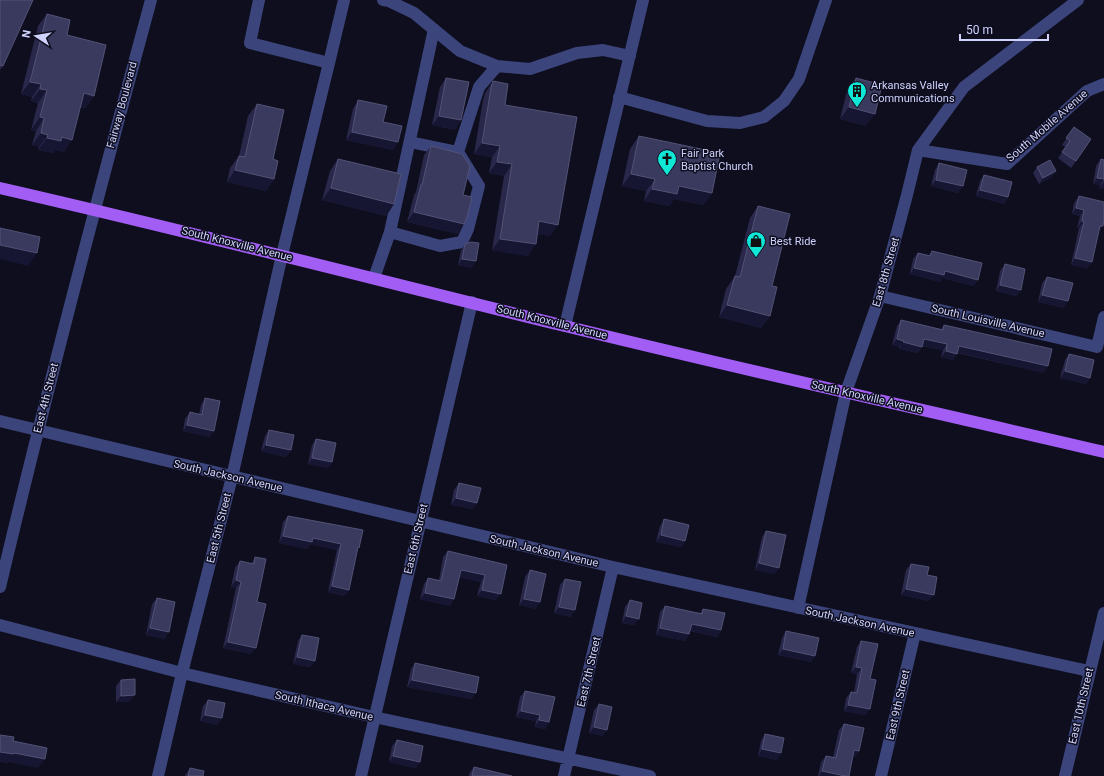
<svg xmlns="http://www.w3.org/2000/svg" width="1104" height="776" viewBox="0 0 1104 776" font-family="Roboto,sans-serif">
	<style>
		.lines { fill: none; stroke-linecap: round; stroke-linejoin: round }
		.minor { stroke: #3c457b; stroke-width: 12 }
		.major { stroke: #a25ef4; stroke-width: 12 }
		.wall { fill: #29284b }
		.shaded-wall { fill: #161632 }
		.building { fill: #3a3a5e; stroke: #525277 }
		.labels { text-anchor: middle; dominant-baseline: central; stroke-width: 3; stroke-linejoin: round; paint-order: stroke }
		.poi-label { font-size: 11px; fill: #cfd2fc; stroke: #0e0e1f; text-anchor: start }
		.street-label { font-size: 11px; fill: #cfd2fc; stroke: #0e0e1f }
	</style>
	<rect width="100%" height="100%" fill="#0e0e1f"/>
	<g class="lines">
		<path class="minor" d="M383,0L389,1L414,13L460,51L497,66L530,69L577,53L603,50L630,56
			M329,63L344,0
			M619,97L707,121L740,123L764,117L784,101L799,79L826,0
			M410,142L458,152L479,87L497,66
			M918,150L1007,164L1087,91L1104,84
			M390,232L440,246L462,242L468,229L479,186L458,152
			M374,278L390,232L434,29
			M880,296L1097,347L1104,317
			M565,326L643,0
			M0,421L613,567L1089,671
			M0,587C47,390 98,195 151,0
			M798,608L846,392L880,296L907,195L918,150L964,87L1078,0
			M0,625L182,673L374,717L650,776
			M158,776L182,673L232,477L282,255L329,63L250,43L259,0
			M361,776L472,302
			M564,776L613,567
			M881,776L915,633
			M1065,776L1104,613"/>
		<path class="major" d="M0,188C189,231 377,280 565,326C744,370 924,410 1104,452"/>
	</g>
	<path class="wall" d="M0,0L3,66L0,70Z
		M47,14L67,35L94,96L85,108L80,107L64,152L55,150L53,153L38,150L39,147L32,145L36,131L31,130L38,103L31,101L32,97L21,94L38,26Z
		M446,78L455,130L432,125L440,87Z
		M856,78L866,126L840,119L847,91Z
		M493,81L505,105L550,236L537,234L528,256L492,250L504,176L489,173L492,157L474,154L483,100L485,93Z
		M358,100L383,122L398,142L393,150L346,140L353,109Z
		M257,104L273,159L274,179L266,191L227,182L230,168L239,156L248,116Z
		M1074,127L1076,161L1071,168L1058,158L1066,147L1062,145Z
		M639,136L712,193L703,205L674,199L669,206L644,201L646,191L622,186L630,149Z
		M431,146L463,195L458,234L407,222L414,195L416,192L424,155Z
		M338,159L394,204L386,216L322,200L330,171Z
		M1101,159L1104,160V189L1099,188L1100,185L1093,184L1096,166Z
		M939,163L963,186L958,193L931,186L935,170Z
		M1037,167L1052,177L1039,184L1033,173Z
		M984,175L1008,197L1004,204L976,196L980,181Z
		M1079,196L1103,226L1098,232L1092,262L1087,268L1071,265L1079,228H1077L1080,216L1072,214L1074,203Z
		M758,206L772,286L770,316L761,328L719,317L726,289L735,276L750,218Z
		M465,244L472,268L458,265L461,250Z
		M932,251L974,286L942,278L940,282L910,274L913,259L918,253L929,255Z
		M1005,264L1021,290L1016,296L996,291L1000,271Z
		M1047,277L1064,308L1038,302L1042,283Z
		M901,320L941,329L944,325L1044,373L957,353L953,360L941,357L943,350L922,346L918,353L899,349V347L892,345L897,326Z
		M1069,354L1090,378L1086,384L1060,378L1065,360Z
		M205,398L210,437L183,431L185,419L190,412L199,414L201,405Z
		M269,430L291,450L286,457L261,451L265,436Z
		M316,439L332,462L328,468L308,464L312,445Z
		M459,483L473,509L451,505L454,490Z
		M288,516L357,550L349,590L344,596L328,592L337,550L310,544L307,549L279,543L283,522Z
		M664,519L685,541L681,547L656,542L660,526Z
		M766,531L775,574L755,570L762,537Z
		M448,551L507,565L496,600L477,596L481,582L459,577L454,599L450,606L420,599L424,584L428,578L439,580L443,557Z
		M255,557L257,602L251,654L223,648L236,588L231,587L235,568L240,561L251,564Z
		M911,564L927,575L929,601L901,595L906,570Z
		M530,570L536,609L519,605L525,577Z
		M565,579L571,617L554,613L560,585Z
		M157,598L165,639L146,635L152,604Z
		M630,600L634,625L622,623L625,607Z
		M665,606L700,613L703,609L721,630L717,637L690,631L689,634L685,641L656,635L660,612Z
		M786,631L815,656L811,662L778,655L782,638Z
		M302,635L315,661L310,667L293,664L298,641Z
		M861,641L870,679V709L865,715L844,711L846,698L851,692H854L857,674L851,673L857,647Z
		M415,663L472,699L407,687L411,669Z
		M121,680L130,702H116V686Z
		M525,691L549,722L545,729L535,727L536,721L516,717L520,697Z
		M208,700L222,718L217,725L200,721L203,706Z
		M599,704L603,736L589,733L594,710Z
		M844,724L859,751L855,757H853L849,776H818L821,762L826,756L833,757L839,730Z
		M765,734L777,760L758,756L761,741Z
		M397,740L420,762L415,768L389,762L392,746Z
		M474,767L512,776H469V774Z
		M190,768L203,776H185L186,774Z"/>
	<path class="shaded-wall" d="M30,82L41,84L32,97L21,94Z
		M40,89L47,90L38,103L31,101Z
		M84,93L94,96L85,108L75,105Z
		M849,107L875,114L866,126L840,119Z
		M439,116L461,120L455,130L432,125Z
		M40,117L44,118L36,131L31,130Z
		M352,132L398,142L393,150L346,140Z
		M41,133L48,135L39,147L32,145Z
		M62,137L72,140L64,152L55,150L53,153L38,150L47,138Z
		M482,143L500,146L492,157L474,154Z
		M497,162L512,164L504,176L489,173Z
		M235,170L274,179L266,191L227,182Z
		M1056,171L1052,177L1039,184L1043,178Z
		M631,174L655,179L646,191L622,186Z
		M1097,178L1104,179L1100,185L1093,184Z
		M936,180L963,186L958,193L931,186Z
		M1104,182V189L1099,188Z
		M679,186L712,193L703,205L674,199L669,206L644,201L652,189Z
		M331,188L394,204L386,216L322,200Z
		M980,190L1008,197L1004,204L976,196Z
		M1076,208L1084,210L1080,216L1072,214Z
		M414,212L464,224L458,234L407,222Z
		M539,221L558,225L550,236L531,233Z
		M1082,221L1084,222L1079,228H1077Z
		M1100,226H1103L1098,233Z
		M500,239L536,244L528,256L492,250Z
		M0,245L37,253L28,266L0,259Z
		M1075,258L1092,262L1087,268L1071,265Z
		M462,259L476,261L472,268L458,265Z
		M914,268L945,271L978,280L974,286L942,278L940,282L910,274Z
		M1000,285L1021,290L1016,296L996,291Z
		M1042,295L1068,301L1064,308L1038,302Z
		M727,305L770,316L761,328L719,317Z
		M897,339L904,341L899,347L892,345Z
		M924,339L947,344L943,350L920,345Z
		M903,342L922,347L918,353L899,349Z
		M959,346L1048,366L1044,373L955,352Z
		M946,351L957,354L953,360L941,357Z
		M1065,371L1090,378L1086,384L1060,378Z
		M187,425L214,431L210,437L183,431Z
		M266,445L291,450L286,457L261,451Z
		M312,458L332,462L328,468L308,464Z
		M456,498L477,503L473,509L451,505Z
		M661,535L685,541L681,547L656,542Z
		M283,536L313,538L341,544L337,550L310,544L307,549L279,543Z
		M759,563L779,568L775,574L755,570Z
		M461,570L485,575L481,582L457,577Z
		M236,580L241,582L236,588L231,587Z
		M332,586L349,590L344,596L328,592Z
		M906,589L934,595L929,601L901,595Z
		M482,590L501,594L496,600L477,596Z
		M425,593L454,599L450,606L420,599Z
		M524,599L540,602L536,609L519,605Z
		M559,607L575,610L571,617L554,613Z
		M626,616L639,619L634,625L622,623Z
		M692,624L721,630L717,637L687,630Z
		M150,628L169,632L165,639L146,635Z
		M660,628L689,634L685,641L656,635Z
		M228,642L256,648L251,654L223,648Z
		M783,649L815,656L811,662L778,655Z
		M297,657L315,661L310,667L293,664Z
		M856,667L862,668L857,674L851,673Z
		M412,680L476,693L472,699L407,687Z
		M135,695L130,702H116L121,696Z
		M848,705L870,709L865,715L844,711Z
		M521,711L540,715L536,721L516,717Z
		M205,715L222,718L217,725L200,721Z
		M539,720L549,722L545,729L535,727Z
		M594,727L607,730L603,736L589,733Z
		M762,749L781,753L777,760L758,756Z
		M854,750L859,751L855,757L850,756Z
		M0,752L14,753L45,759L38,768L8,762L7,764L0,762Z
		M393,756L420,762L415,768L389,762Z
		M822,771L845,776H819Z"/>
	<path class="building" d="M0,0H33L3,66L0,65Z
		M47,14L70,20L67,35L106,45L94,96L84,93L72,140L62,137L61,141L47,138L48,135L41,133L44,118L40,117L47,90L40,89L41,84L30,82Z
		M446,78L469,82L461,120L439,116Z
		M856,78L882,85L875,114L849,107Z
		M493,81L508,84L505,105L577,117L558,225L539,221L536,244L500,239L512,164L497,162L500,146L482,143L491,88Z
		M358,100L387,106L383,122L402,126L398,142L352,132Z
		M257,104L284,110L273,159L278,161L274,179L235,170L239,156L245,157Z
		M1074,127L1091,139L1076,161L1062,152L1070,141L1066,138Z
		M639,136L720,153L712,193L679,186L677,194L652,189L655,179L631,174Z
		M431,146L462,154L470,166L463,195L472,197L467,217L464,224L414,212L421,185H422Z
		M338,159L401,174L394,204L331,188Z
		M1101,159L1104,160V179L1097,178Z
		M1050,160L1056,171L1043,178L1037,167Z
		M939,163L967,170L963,186L936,180Z
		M984,175L1012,182L1008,197L980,190Z
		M1079,196L1104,202V221L1103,226H1100L1092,262L1075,258L1084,222L1082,221L1084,210L1076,208Z
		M758,206L790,214L772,286L777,287L770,316L727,305L735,276L740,277Z
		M0,228L40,237L37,253L0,245Z
		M471,242L479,243L476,261L462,259L465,244Z
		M932,251L982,263L978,280L945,271L944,275L914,268L918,253L930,256Z
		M1005,264L1025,269L1021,290L1000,285Z
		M1047,277L1073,283L1068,301L1042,295Z
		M901,320L943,330L944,325L1052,349L1048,366L959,346L957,354L946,351L947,344L924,339L922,347L903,342L904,341L897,339Z
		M1069,354L1094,360L1090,378L1065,371Z
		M205,398L220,401L214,431L187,425L190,412L202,415Z
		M269,430L294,435L291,450L266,445Z
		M316,439L336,443L332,462L312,458Z
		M459,483L481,488L477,503L456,498Z
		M288,516L363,530L359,548L358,547L349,590L332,586L341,544L313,538L312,542L283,536Z
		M664,519L689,525L685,541L661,535Z
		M766,531L786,535L779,568L759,563Z
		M448,551L507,565L501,594L482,590L485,575L461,570L454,599L425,593L428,578L441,581Z
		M255,557L266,559L257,602L266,604L256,648L228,642L241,582L236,580L240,561L254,564Z
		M911,564L929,567L927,575L937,577L934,595L906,589Z
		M530,570L546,574L540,602L524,599Z
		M565,579L581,582L575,610L559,607Z
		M157,598L175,602L169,632L150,628Z
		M630,600L642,603L639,619L626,616Z
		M665,606L702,614L703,609L725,613L721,630L692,624L689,634L660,628Z
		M786,631L819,638L815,656L783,649Z
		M302,635L319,638L315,661L297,657Z
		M861,641L878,644L870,679L876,680L870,709L848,705L851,692L857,693L862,668L856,667Z
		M415,663L479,677L476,693L412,680Z
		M135,679V695L121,696V680Z
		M525,691L555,697L549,722L539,720L540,715L521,711Z
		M208,700L225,703L222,718L205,715Z
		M599,704L612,707L607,730L594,727Z
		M844,724L864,728L859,751L854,750L849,776H845L822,771L826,756L836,758Z
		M765,734L784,738L781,753L762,749Z
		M0,735L14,737L13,741L47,748L45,759L14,753L13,754L0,752Z
		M397,740L423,746L420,762L393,756Z
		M474,767L512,776H472Z
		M190,768L204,771L203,776H188Z"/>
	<defs>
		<g id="building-pin" transform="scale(1)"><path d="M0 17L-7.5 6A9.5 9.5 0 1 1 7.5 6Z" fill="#0fe7d7" stroke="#0e0e1f"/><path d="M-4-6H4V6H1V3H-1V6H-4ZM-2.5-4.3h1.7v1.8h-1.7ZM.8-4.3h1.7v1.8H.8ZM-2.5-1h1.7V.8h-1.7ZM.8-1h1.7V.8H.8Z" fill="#111"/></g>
		<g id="church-pin" transform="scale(1)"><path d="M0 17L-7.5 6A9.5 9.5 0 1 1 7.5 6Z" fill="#0fe7d7" stroke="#0e0e1f"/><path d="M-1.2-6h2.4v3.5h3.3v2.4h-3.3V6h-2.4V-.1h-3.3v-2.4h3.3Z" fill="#111"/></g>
		<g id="shop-pin" transform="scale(1)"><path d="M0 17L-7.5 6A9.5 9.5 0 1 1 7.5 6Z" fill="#0fe7d7" stroke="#0e0e1f"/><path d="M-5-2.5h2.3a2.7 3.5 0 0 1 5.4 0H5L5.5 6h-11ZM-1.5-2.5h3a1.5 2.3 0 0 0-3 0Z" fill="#111"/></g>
	</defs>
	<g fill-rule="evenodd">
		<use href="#building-pin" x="857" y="91"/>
		<use href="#church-pin" x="667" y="159"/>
		<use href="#shop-pin" x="756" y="241"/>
	</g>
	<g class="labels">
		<g class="poi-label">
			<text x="871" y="85">Arkansas Valley<tspan x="871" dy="13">Communications</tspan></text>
			<text x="681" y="153">Fair Park<tspan x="681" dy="13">Baptist Church</tspan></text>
			<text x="770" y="241">Best Ride</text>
		</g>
		<g class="street-label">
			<text transform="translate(122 105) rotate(-75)">Fairway Boulevard</text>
			<text transform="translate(1047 126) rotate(-41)">South Mobile Avenue</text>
			<text transform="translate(237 244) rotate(14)">South Knoxville Avenue</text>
			<text transform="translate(886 272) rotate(-74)">East 8th Street</text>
			<text transform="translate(988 321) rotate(13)">South Louisville Avenue</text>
			<text transform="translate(552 322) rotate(14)">South Knoxville Avenue</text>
			<text transform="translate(867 397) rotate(13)">South Knoxville Avenue</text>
			<text transform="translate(46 398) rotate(-76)">East 4th Street</text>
			<text transform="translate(228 476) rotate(13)">South Jackson Avenue</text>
			<text transform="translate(219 528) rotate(-76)">East 5th Street</text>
			<text transform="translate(416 539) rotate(-77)">East 6th Street</text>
			<text transform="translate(544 551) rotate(13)">South Jackson Avenue</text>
			<text transform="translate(860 622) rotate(12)">South Jackson Avenue</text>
			<text transform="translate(589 672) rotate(-77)">East 7th Street</text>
			<text transform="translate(898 705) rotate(-77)">East 9th Street</text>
			<text transform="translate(324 706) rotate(13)">South Ithaca Avenue</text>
			<text transform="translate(1081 706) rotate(-77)">East 10th Street</text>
		</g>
	</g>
	<g transform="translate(36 36) rotate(282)" stroke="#0e0e1f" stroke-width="3" paint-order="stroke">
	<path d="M0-3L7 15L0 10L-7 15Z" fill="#cfd2fc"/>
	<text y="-6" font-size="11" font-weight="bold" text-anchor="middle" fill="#cfd2fc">N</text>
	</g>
	<path d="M960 34v6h88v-6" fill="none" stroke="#cfd2fc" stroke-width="2"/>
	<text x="966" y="34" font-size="12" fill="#cfd2fc" stroke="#0e0e1f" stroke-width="3" paint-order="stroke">50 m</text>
</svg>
